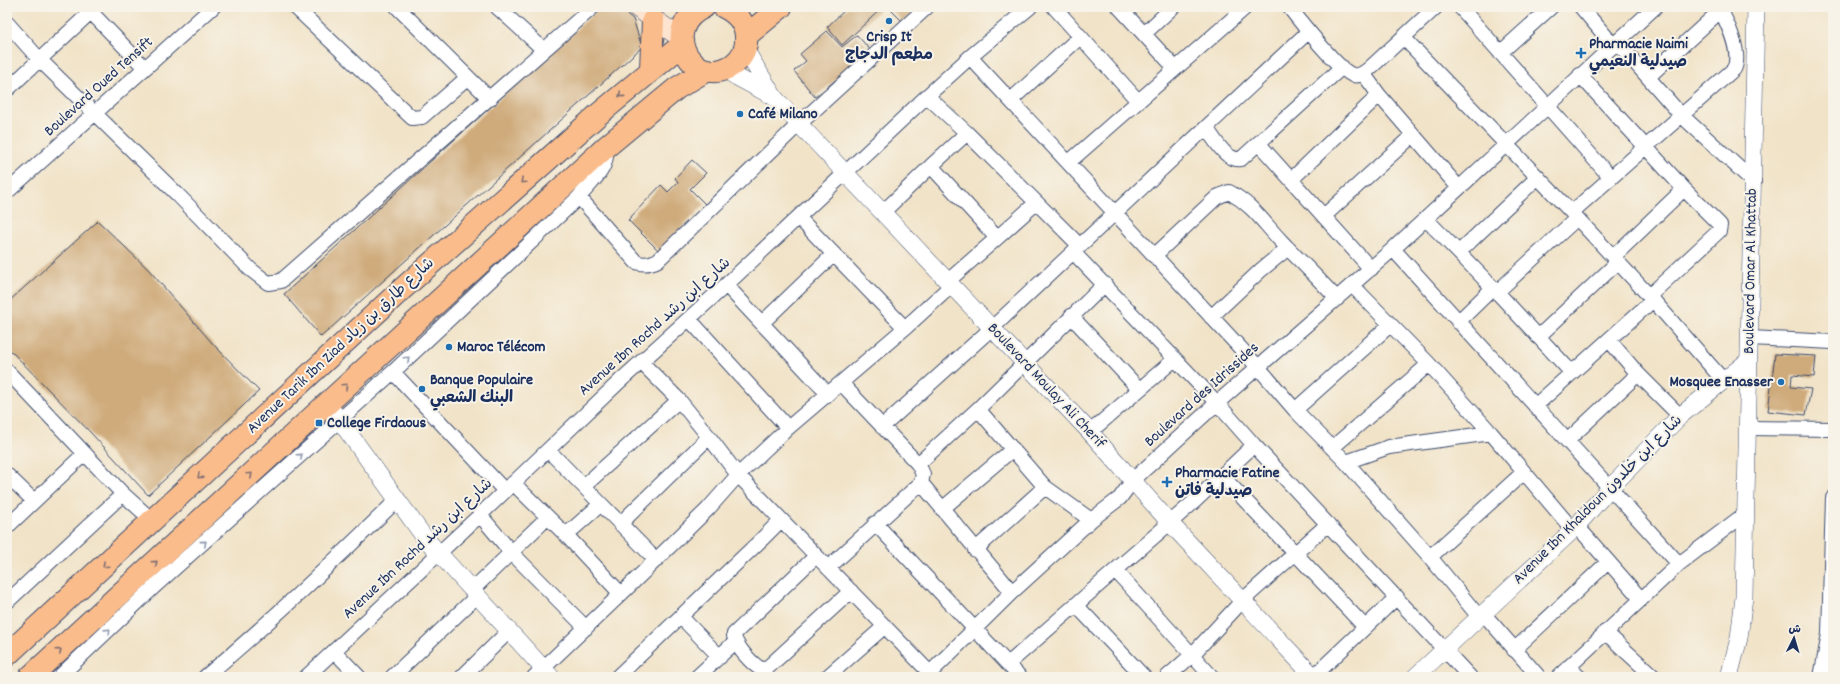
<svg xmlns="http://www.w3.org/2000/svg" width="1840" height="684" viewBox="0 0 1840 684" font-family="Dekko,'Playpen Sans Arabic',sans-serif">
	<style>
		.building { fill: #cfab7b }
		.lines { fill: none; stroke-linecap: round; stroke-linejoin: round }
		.minor-casing { stroke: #3b4a6e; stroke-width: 16 }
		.tertiary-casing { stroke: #3b4a6e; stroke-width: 18 }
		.secondary-casing { stroke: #3b4a6e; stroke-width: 20 }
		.primary-casing { stroke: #3b4a6e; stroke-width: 24 }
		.minor { stroke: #fff; stroke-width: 14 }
		.tertiary { stroke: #fff; stroke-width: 17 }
		.secondary { stroke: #fde4d1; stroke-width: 19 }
		.primary { stroke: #fabc8b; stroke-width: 22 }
		.oneway { stroke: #7f6e72 }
		.oneway2 { stroke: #8d97ae }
		.poi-dot { fill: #1f6fb2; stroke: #f7f3e8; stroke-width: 1.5 }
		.labels { text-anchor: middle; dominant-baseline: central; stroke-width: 4; stroke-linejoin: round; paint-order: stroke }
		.poi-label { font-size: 16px; font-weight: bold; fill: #1b2f5e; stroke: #f7f3e8; text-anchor: start }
		.street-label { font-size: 16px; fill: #1b2f5e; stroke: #f7f3e8 }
	</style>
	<rect width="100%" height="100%" fill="#f7f3e8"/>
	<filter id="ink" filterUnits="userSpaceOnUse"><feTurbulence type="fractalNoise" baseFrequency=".025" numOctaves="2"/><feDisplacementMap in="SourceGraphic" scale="8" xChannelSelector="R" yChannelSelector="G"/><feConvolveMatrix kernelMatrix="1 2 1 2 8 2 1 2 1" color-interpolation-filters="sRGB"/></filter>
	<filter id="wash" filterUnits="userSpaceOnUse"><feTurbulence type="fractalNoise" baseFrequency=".012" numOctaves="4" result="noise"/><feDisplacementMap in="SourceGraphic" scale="16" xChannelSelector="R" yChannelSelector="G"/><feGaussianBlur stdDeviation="0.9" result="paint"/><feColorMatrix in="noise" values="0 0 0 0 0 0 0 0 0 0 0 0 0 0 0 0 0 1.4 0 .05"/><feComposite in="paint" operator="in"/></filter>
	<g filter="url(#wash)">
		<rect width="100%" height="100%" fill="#f1e3c8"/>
		<g id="blocks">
			<path class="building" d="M601,7H618L633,19L642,47L321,337L284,294Z
				M848,7H883L842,45L827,27Z
				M888,7H919L903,22Z
				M827,31L842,47L857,35L871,51L815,97L794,71L806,61L800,54Z
				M692,160L706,173L690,189L705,204L659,251L628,220L661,185L668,192L678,182L675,178Z
				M98,221L149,270L213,344L259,391L148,495L91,433L7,347V303Z
				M1775,354L1816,356L1814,377L1792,375L1791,387L1811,389L1806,415L1768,411Z"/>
		</g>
	</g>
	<g filter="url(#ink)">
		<use href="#blocks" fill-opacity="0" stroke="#3b4a6e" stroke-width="1"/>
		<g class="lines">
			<g class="minor-casing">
				<path id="minor" d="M86,7L145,68
					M295,7L412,118L422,117L468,77
					M397,7L490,99
					M497,7L544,50
					M1054,7L1138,101
					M1119,7L1175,68
					M1289,7C1299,20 1340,72 1353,75C1360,77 1365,72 1370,68L1436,7
					M1460,7L1611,178
					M1581,7L1613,45
					M7,23L39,59L179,196L250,269L268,283L281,281L593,7
					M1144,34L1173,7
					M1403,37L1577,218L1653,300L1723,380
					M1617,42L1681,115L1754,182
					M1500,53L1551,7
					M970,57L1258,367L1295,410L1346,462L1430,557L1479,617
					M1580,75L1684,189L1720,225L1719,231L1649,296
					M1648,77L1721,10
					M7,90L96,7
					M1379,95L1459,188
					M927,96L967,133L931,166L997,238L948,281
					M1011,100L1080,37
					M1206,128C1215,139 1225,161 1241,159L1342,67
					M967,133L1080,246
					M1259,144L1371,269
					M1069,162L1246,7
					M1292,179L1379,95L1363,73
					M7,192L213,7
					M579,197L636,262C644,265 650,264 658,260L799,124L927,7
					M883,212L931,166
					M1572,212L1734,69C1742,53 1727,22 1719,7
					M1324,216L1413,135
					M799,218L905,328
					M1426,219L1497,292L1572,373
					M997,238L1036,203
					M1393,249L1679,564
					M1073,252L1217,403L1254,445L1470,677
					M1459,252L1538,177
					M1154,256L1217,197L1229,192C1253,205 1263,222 1281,241C1299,260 1319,279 1337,299
					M1613,257L1684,189
					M726,285L828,394
					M1352,285L1429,364
					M1497,292L1577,218
					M1071,316L1139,389
					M1211,317L1261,270L1288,248
					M689,319L788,428
					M1458,322L1493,288
					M762,323L834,254
					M1538,337L1618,262
					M1750,338L1833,342
					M1609,340L1638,374L1680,416
					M7,371L123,494L153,521
					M393,372L505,491
					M1535,406L1653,300
					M978,409L1045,487L1091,520
					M1295,410L1390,325
					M882,427L992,328L1308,32
					M1748,428L1833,429
					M1090,432L1175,359
					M709,437L738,475L930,673
					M1567,441L1638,374
					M1332,448L1429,364L1491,433L1573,530
					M548,450L601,504L566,535
					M1346,462L1389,447L1491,433
					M918,464L978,409L1105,284
					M7,475L34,501
					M1222,476L1365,627
					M513,483L566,535L621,594L534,677
					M921,483L1012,592
					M584,486L679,400L641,362
					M601,504L656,560
					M942,509L1013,449
					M480,515L511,552L586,628
					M875,523L1020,677
					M620,524L709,437L679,400
					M1577,526L1641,599
					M7,527L84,454
					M975,550L1045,487
					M816,556L734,634C733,644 756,670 765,670L851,591
					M1430,557L1524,472
					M828,568L921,483L923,474L918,464L841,383
					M1116,571L1212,677
					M472,590L547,518
					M621,594L708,509L738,475L788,428L905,328L952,285
					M7,602L123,494
					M1076,605L1144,677
					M1483,613L1539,677
					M681,617L720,657
					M1605,632L1654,677
					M1514,650L1608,562
					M334,651L359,677
					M1008,664L1196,500L1254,445
					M1568,667L1579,677
					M59,677L157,584L393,372L579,197C592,181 609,169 606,147
					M205,677C272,621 335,560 398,499
					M306,677L480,515L620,381L726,285L927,96L970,57L1030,7
					M392,677L477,596
					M462,677L509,631
					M617,677L760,541L781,520
					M697,677L735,642
					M827,677L885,626
					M926,677L1012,592L1091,520L1120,498L1133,480L1217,403L1393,249L1655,7
					M1167,677L1192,655L1243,600L1328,524
					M1313,677L1397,597
					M1558,677L1679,564L1746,513
					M1821,677L1829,634L1833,498"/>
			</g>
			<g class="tertiary-casing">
				<path id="tertiary" d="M745,49L774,97L799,124L1090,432L1170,523L1314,677
					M726,69L735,76L774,97
					M327,403L425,538L551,677
					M1415,677L1573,530L1609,489L1680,416L1749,360
					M1729,677L1739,638L1744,597L1756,7"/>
			</g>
			<g class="secondary-casing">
				<path id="secondary" d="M636,7L681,38"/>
			</g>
			<g class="primary-casing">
				<path id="primary" d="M704,7C656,29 695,92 734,64C743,57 747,48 746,37C746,22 736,13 724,7
					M746,36L781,7
					M651,69L653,20
					M7,655L400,291L599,114L682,45
					M30,677L606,147L677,88L707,70"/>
			</g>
			<use href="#minor" class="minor"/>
			<use href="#tertiary" class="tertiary"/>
			<use href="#secondary" class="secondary"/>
			<use href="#primary" class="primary"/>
		</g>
		<defs><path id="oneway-chevron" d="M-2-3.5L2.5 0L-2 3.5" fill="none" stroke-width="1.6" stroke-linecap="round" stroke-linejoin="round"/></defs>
		<g class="oneway">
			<use href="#oneway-chevron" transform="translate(621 95) rotate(140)"/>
			<use href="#oneway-chevron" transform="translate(523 181) rotate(138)"/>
			<use href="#oneway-chevron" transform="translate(345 386) rotate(-43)"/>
			<use href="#oneway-chevron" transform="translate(250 475) rotate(-43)"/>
			<use href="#oneway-chevron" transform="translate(200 476) rotate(137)"/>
			<use href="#oneway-chevron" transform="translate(155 563) rotate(-42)"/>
			<use href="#oneway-chevron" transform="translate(105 565) rotate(137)"/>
			<use href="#oneway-chevron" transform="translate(59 651) rotate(-42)"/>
		</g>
		<g class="oneway2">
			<use href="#oneway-chevron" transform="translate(407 359) rotate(-43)"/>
			<use href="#oneway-chevron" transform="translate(300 456) rotate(-42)"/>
			<use href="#oneway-chevron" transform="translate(204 543) rotate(-41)"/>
			<use href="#oneway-chevron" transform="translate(108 631) rotate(-44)"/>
		</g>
	</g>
	<g class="poi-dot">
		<circle cx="889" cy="21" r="4"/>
		<path d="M1579 47h4v4h4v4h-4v4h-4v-4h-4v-4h4z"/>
		<circle cx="740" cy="114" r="4"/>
		<circle cx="449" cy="347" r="4"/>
		<circle cx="1781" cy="382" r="4"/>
		<circle cx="422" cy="389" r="4"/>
		<rect x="315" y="419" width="8" height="8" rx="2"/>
		<path d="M1165 476h4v4h4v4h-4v4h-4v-4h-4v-4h4z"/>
	</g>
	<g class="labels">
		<g class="poi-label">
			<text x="889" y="37" text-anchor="middle">Crisp It<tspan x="889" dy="18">مطعم الدجاج</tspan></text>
			<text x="1589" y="44">Pharmacie Naimi<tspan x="1589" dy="18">صيدلية النعيمي</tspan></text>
			<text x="748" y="114">Café Milano</text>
			<text x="457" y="347">Maroc Télécom</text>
			<text x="430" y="380">Banque Populaire<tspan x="430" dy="18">البنك الشعبي</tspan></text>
			<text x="1773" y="382" text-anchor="end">Mosquee Enasser</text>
			<text x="327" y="423">College Firdaous</text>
			<text x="1175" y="473">Pharmacie Fatine<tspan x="1175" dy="18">صيدلية فاتن</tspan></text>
		</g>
		<g class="street-label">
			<text transform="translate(99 87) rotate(-42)">Boulevard Oued Tensift</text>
			<text transform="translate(1751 271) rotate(-89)">Boulevard Omar Al Khattab</text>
			<text transform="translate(655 327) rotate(-42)">Avenue Ibn Rochd شارع ابن رشد</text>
			<text transform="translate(341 346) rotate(-43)">Avenue Tarik Ibn Ziad شارع طارق بن زياد</text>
			<text transform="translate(1046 386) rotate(47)">Boulevard Moulay Ali Cherif</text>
			<text transform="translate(1202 395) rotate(-42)">Boulevard des Idrissides</text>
			<text transform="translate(1598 500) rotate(-45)">Avenue Ibn Khaldoun شارع ابن خلدون</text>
			<text transform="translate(418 549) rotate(-43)">Avenue Ibn Rochd شارع ابن رشد</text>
		</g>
	</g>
	<rect width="1840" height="684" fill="none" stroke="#f7f3e8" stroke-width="24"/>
	<g transform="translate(1794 638) rotate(5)" stroke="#f7f3e8" stroke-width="3" paint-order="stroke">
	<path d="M0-3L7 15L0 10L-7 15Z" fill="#1b2f5e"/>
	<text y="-6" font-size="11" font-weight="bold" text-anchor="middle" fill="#1b2f5e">ش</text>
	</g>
</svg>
